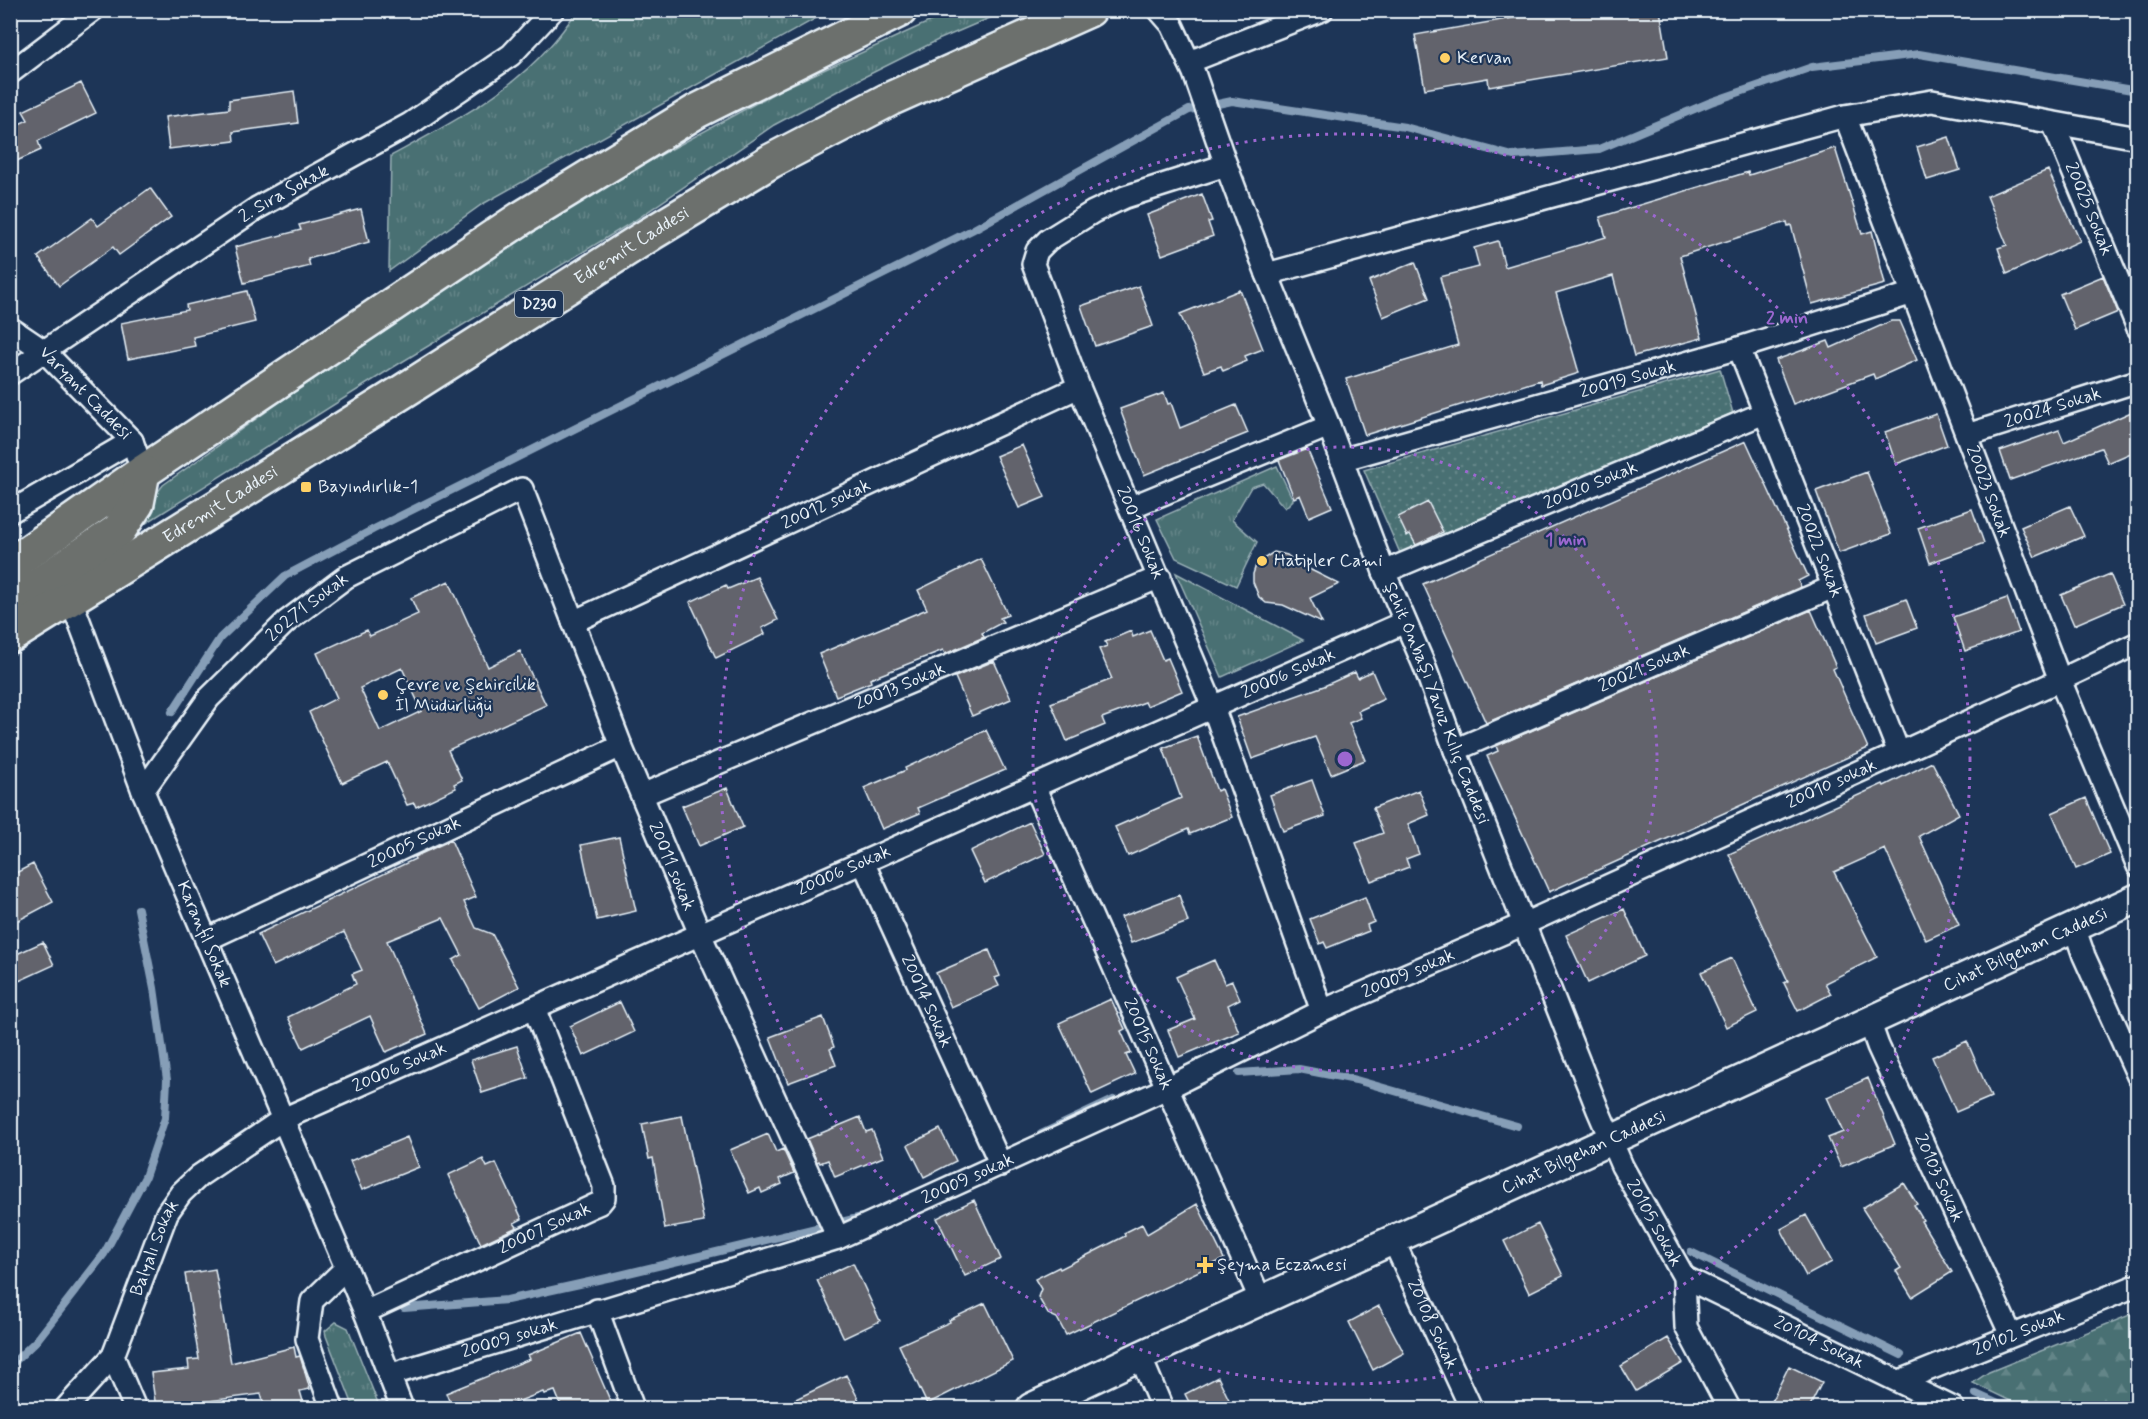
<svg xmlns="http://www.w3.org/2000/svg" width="2148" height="1419" viewBox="0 0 2148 1419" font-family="Mynerve,sans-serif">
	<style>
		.grass { fill: url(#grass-tufts); stroke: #99b0b6; stroke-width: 1.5 }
		.forest { fill: url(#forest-firs); stroke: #99b0b6; stroke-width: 1.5 }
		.park { fill: url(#park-dots); stroke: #99b0b6; stroke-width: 1.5 }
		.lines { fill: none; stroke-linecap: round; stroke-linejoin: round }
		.stream { stroke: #869eb7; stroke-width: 8 }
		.building { fill: #62646c; stroke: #e8f1f8; stroke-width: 1.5; fill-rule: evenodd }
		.minor-casing { stroke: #e8f1f8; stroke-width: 26 }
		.secondary-casing { stroke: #e8f1f8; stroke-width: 33 }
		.trunk-casing { stroke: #e8f1f8; stroke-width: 38 }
		.minor { stroke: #1d3557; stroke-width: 21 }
		.secondary { stroke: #1d3557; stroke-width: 28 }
		.trunk { stroke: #6c706d; stroke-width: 33 }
		.ring { fill: none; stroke: #9c67d0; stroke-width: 3; stroke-dasharray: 3 6 }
		.poi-dot { fill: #ffd166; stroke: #1d3557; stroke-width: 2 }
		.labels { text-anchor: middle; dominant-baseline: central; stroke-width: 4.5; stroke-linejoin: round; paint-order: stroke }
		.shield { fill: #1d3557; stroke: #abb9c8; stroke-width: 1.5 }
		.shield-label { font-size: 16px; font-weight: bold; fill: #e8f1f8 }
		.poi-label { font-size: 18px; fill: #e8f1f8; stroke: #1d3557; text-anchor: start }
		.street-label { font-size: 18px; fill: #e8f1f8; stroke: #1d3557 }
		.centre { fill: #9c67d0; stroke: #1d3557; stroke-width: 3 }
		.ring-label { font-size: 18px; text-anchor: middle; font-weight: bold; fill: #9c67d0; stroke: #1d3557; stroke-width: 4.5; stroke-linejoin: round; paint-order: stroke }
	</style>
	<defs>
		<pattern id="grass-tufts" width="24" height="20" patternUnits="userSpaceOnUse" patternTransform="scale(1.5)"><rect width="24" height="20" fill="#4a7073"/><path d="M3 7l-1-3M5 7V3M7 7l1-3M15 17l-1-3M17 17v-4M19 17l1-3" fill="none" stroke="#648588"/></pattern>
		<pattern id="forest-firs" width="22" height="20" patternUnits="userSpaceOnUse" patternTransform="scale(1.5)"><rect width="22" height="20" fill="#4a7073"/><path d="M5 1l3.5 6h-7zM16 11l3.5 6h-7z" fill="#648588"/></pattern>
		<pattern id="park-dots" width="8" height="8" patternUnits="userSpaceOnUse" patternTransform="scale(1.5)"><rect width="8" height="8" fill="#4a7073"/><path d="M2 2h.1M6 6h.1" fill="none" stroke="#648588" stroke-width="1.8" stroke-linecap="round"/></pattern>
	</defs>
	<rect width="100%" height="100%" fill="#1d3557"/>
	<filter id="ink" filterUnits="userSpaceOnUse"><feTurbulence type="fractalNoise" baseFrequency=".0167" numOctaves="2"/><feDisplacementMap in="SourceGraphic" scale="12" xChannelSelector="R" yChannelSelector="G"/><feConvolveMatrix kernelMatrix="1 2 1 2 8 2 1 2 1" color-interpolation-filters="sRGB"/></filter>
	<g filter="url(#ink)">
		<path class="grass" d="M578,10L829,11L481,205L389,271L391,156C446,126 507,95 549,47C560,36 568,23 578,10Z
			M962,11H1006L938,40L862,78L774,125L634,221L392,368L124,537L163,485L322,372L501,252L633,170L784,88L931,21Z
			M1277,466L1293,500L1285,508L1263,483L1251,487L1232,520L1257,542L1236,586L1176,558L1157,519Z
			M1176,573L1303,640L1222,677Z
			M336,1322L348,1328L380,1408H354L326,1336L325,1331Z"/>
		<path class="forest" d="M2137,1312V1408H2025L1973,1383L1989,1372Z"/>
		<path class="park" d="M1720,369L1733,413L1400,553L1364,470Z"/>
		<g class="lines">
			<path class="stream" d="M172,712L220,638L285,576L374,529L972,230L1189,110L1232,101L1405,127L1513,156L1599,149L1711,102L1812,67L1919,54L2138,91
				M1239,1073L1299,1069L1356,1080L1517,1126
				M1041,1134L1113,1100
				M1691,1252L1901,1355
				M404,1308L507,1300L616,1276L862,1217
				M10,1366L37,1340L104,1254L145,1177L165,1118L167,1080L154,988L138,909
				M1976,1394L2007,1408"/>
		</g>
		<path class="building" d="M1559,10H1589L1590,14L1612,10H1660L1668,57L1489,87L1488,78L1425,89L1415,35Z
			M81,83L96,113L38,141L41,150L10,164V128L28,120L23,111Z
			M294,91L298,123L233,132L234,141L169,149L165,117L229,109V100Z
			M1949,137L1960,170L1927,180L1917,147Z
			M1835,148L1862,234L1872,231L1885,284L1812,304L1791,225L1788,226L1787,222L1680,256L1702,338L1634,356L1613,276L1556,293L1579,373L1541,385L1540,380L1365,435L1346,379L1458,345L1440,277L1479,267L1474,248L1498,241L1505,267L1606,237L1600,217L1748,172L1749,175Z
			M2048,170L2080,241L2007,274L1998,248L2007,245L1987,196Z
			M150,188L171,217L119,255L113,247L59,286L38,257L92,218L98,226Z
			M1202,194L1212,221L1208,222L1213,236L1162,255L1147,215Z
			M361,209L369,242L308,259L310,266L244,283L235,247L301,230L299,225Z
			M1415,262L1429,298L1383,317L1369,281Z
			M2103,276L2118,312L2075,330L2060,294Z
			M1139,286L1153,326L1095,346L1081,306Z
			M1240,290L1263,349L1245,356L1247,361L1223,371L1221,366L1204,372L1180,314Z
			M247,291L255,322L193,337L195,346L128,359L121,323L187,310L186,305Z
			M1891,321H1900L1917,360L1875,379L1873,374L1793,404L1776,360L1828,341L1831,348Z
			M1164,393L1168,404L1171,403L1180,428L1236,405L1248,433L1144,475L1120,409Z
			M2138,409V450L2108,463L2101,448L2010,480L2000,451L2059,430L2064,442Z
			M1936,414L1947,445L1896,464L1885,432Z
			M1746,441L1808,576L1798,581L1801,587L1486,723L1423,584Z
			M1022,445L1045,497L1019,508L996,456Z
			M1307,449L1332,507L1309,517L1300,495L1294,498L1279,460Z
			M1867,472L1891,534L1839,553L1816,491Z
			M1428,502L1443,532L1416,545L1410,534L1407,536L1398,517Z
			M2070,506L2084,536L2035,557L2021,527Z
			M1972,509L1984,543L1930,563L1918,528Z
			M1274,552L1287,555L1299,564L1339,584L1310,598L1322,623L1283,605L1266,603L1259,597L1253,582V574L1256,565L1263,559Z
			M981,559L1008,615L1000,618L1003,622L982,633L984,637L945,654L943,650L870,679L871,682L836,696L819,654L927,609L918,590Z
			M2110,574L2123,604L2074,625L2061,595Z
			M757,577L778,620L762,628L765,634L716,658L690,602L726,585L728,589Z
			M449,581L488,667L520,651L546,705L448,750L462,780L454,784L456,788L416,807L414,803L407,805L387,762L342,783L309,712L337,698L317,653L367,630L370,636L418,614L411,598ZM402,668L422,711L380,731L360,688Z
			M2007,598L2019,632L1965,651L1953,617Z
			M1906,599L1917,628L1876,643L1866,614Z
			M1811,610L1836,667L1833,669L1868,748L1549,892L1487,756L1498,751L1496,746Z
			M1150,630L1163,660L1168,658L1182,691L1147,706L1145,702L1102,718L1105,725L1067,741L1051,703L1112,679L1099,649L1107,646L1105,642L1131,631L1133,637Z
			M994,661L1011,699L972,716L955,677Z
			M1372,671L1384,699L1358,711L1361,718L1349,723L1365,760L1331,774L1315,737L1252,759L1237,717L1324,686L1355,672L1358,678Z
			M986,730L1005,770L918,808L920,813L882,829L864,788L906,770L905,768Z
			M1197,736L1217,791L1221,789L1232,817L1190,834L1188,829L1128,856L1115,827L1181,798L1163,748Z
			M1932,762L1959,814L1919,836L1959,925L1926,940L1885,849L1834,872L1877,957L1825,983L1831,994L1798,1011L1784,983L1788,981L1729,854L1883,784L1884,786Z
			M1312,780L1325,816L1283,831L1270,795Z
			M727,788L743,827L699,846L682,806Z
			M1419,790L1429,815L1408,824L1419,854L1406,859L1409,867L1371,881L1356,843L1383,833L1373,808Z
			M2086,798L2110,854L2076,869L2052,813Z
			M1030,822L1045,854L985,883L970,851Z
			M619,837L636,911L597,920L581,845Z
			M451,840L476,897L464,902L476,928L492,934L519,987L479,1008L453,960L462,955L443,918L387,941L427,1034L386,1052L370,1016L303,1048L288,1017L356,984L352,974L362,970L344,932L273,966L258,934L415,859L414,857Z
			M33,864L53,902L19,920L10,904V876Z
			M1179,895L1188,922L1131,943L1121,917Z
			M1365,897L1374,922L1367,925L1369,931L1327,948L1324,942L1320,944L1310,919Z
			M1624,909L1645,956L1588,983L1566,935Z
			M43,942L54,965L10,985V957Z
			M989,950L1000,976L995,978L999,986L951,1007L936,973Z
			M1732,958L1757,1012L1726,1027L1701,972Z
			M1214,960L1225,984L1232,981L1240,999L1228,1005L1239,1032L1179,1057L1168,1030L1195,1019L1176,977Z
			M1111,999L1125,1029L1121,1031L1131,1053L1126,1055L1135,1074L1092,1094L1059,1023Z
			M620,1002L634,1032L583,1056L570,1026Z
			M823,1017L834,1047L830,1049L836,1065L788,1083L770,1037Z
			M1967,1041L1991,1097L1956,1112L1932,1057Z
			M517,1046L528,1078L482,1093L471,1060Z
			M1868,1078L1895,1144L1841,1167L1828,1138L1843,1132L1827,1097Z
			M682,1116L704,1222L665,1229L653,1158L649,1159L642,1124Z
			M860,1117L866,1132L872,1130L883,1157L835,1177L828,1160L820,1163L819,1161L817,1162L807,1139Z
			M940,1129L956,1161L924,1177L908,1145Z
			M768,1134L776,1152L783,1149L794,1173L780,1179L782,1184L762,1193L760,1188L749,1193L730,1150Z
			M407,1137L419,1167L362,1190L350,1161Z
			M483,1159L487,1167L496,1163L522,1219L514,1223L517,1227L481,1244L448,1175Z
			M1904,1183L1917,1204L1914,1205L1923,1220L1921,1221L1952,1272L1912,1297L1896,1271L1901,1268L1862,1208Z
			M974,1200L1001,1259L965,1276L937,1218Z
			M1197,1204L1224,1259L1066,1335L1057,1318L1048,1314L1038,1297L1041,1289L1035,1279L1059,1267L1060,1269L1125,1236L1124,1233L1142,1224L1147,1234Z
			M1806,1215L1832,1262L1806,1276L1781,1229Z
			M1538,1224L1563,1276L1529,1293L1504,1241Z
			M853,1263L880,1321L844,1338L817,1280Z
			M215,1269L231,1363L294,1347L296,1357L300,1356L310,1389L300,1391L305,1408H265L261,1394L156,1408L151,1373L189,1369L188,1360L199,1359L185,1274Z
			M985,1303L1013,1361L927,1404L899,1345L950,1322L949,1320Z
			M1379,1306L1404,1353L1373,1370L1349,1322Z
			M581,1333L610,1400L603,1403L605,1408H562L555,1391L544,1394L543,1392L501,1408H452L446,1393L530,1359L528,1355Z
			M1668,1338L1683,1363L1636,1391L1621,1366Z
			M1789,1366L1822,1382L1809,1408H1768Z
			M846,1375L863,1408H777Z
			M1218,1377L1233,1408H1192L1185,1394Z"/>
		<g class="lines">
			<g class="minor-casing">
				<g id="minor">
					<path id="s1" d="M1159,10L1172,25L1194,73L1226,165L1267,274L1329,426L1384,572L1424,665L1455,750L1598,1110L1622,1166L1684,1277L1686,1327L1729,1408"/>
					<path d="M1189,62L1322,10"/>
					<path d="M10,73L93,10"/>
					<path id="s2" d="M1845,116L2060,680L2138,866"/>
					<path id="s3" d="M2053,123L2138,328"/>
					<path id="s4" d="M1226,165L1125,197L1093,212L1048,240L1037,251L1033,264L1079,387L1213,707L1322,1011"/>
					<path d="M1267,274L1845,116L1932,101L2138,138"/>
					<path id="s5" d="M10,328L44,351L132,441L143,472"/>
					<path id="s6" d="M1739,348L1899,753"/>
					<path id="s7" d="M10,374L257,208L410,124L511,55L553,10"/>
					<path id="s8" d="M1967,435L2138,381"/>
					<path id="s9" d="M1341,460L1739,348L1913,293"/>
					<path d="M1131,507L1329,426"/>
					<path d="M10,512L132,441"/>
					<path id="s10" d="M1384,572L1764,413"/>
					<path id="s11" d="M70,597L143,791L365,1312L402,1408"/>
					<path id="s12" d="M573,622L1079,387"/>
					<path id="s13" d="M1455,750L1833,587"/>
					<path id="s14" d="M1034,786L1261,1301"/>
					<path id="s15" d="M143,791L209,698L286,622L346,577L522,489L621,746L700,934L838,1238"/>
					<path id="s16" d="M642,795L1160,577"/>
					<path id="s17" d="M863,862L1001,1165"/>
					<path d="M2074,927L2084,956L2138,1076"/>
					<path id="s18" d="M206,940L621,746"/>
					<path id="s19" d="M1869,1021L1878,1046L2011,1335"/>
					<path id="s20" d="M1393,1240L1471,1408"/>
					<path id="s21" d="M1684,1277L1953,1408"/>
					<path d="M597,1310L633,1408"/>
					<path id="s22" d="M365,1312L593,1206L600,1203L604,1198V1186L534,1008"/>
					<path d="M113,1356L135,1408"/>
					<path d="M1140,1356L1162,1408"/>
					<path id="s23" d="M389,1375L838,1238L1167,1088L1322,1011L1524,924L2060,680L2138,643"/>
					<path id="s24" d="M1900,1381L2138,1285"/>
					<path id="s25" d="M66,1408L113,1356L167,1213L181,1193L199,1176L283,1119L1405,622"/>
					<path d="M332,1408L307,1339L312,1301L346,1268"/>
				</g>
			</g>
			<g class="secondary-casing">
				<g id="secondary">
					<path id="s26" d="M1031,1408L1140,1356L2138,898"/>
				</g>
			</g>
			<g class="trunk-casing">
				<g id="trunk">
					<path d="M10,565L143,472L520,219L697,111L900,10"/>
					<path d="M10,604L119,530L137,503L143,472"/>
					<path id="s27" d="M10,636L402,392L652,233L771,161L890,99L1089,10"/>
				</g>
			</g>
			<use href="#minor" class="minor"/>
			<use href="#secondary" class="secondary"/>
			<use href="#trunk" class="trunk"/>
		</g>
	</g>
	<g class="ring">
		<circle cx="1345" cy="759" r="312"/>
		<circle cx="1345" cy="759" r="625"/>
	</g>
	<g class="poi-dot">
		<circle cx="1445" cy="58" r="6"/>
		<rect x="300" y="481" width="12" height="12" rx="3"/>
		<circle cx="1262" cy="561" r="6"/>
		<circle cx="383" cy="695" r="6"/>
		<path d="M1202 1256h6v6h6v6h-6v6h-6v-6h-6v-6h6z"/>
	</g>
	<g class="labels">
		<rect class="shield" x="515" y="291" width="48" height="26" rx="4.5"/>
		<g class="shield-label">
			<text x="539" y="304">D230</text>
		</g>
		<g class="poi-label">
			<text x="1457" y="58">Kervan</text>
			<text x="318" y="487">Bayındırlık-1</text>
			<text x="1274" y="561">Hatipler Cami</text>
			<text x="395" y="685">Çevre ve Şehircilik<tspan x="395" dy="21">İl Müdürlüğü</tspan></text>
			<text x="1217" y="1265">Şeyma Eczanesi</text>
		</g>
		<g class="street-label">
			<text stroke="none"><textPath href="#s7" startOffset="328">2. Sıra Sokak</textPath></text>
			<text stroke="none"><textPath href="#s3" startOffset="93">20025 Sokak</textPath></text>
			<text stroke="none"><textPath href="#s27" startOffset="734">Edremit Caddesi</textPath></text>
			<text stroke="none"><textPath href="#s9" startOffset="298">20019 Sokak</textPath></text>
			<text stroke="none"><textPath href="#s5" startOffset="100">Varyant Caddesi</textPath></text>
			<text stroke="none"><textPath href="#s8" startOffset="90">20024 Sokak</textPath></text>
			<text stroke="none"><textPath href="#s10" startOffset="224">20020 Sokak</textPath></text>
			<text stroke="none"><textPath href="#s2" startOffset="402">20023 Sokak</textPath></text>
			<text stroke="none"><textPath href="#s27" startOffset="248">Edremit Caddesi</textPath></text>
			<text stroke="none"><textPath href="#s12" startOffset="279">20012 sokak</textPath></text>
			<text stroke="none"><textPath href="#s4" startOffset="513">20016 Sokak</textPath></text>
			<text stroke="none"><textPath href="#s6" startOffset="218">20022 Sokak</textPath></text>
			<text stroke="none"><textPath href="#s15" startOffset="248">20271 Sokak</textPath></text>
			<text stroke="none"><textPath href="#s13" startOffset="206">20021 Sokak</textPath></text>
			<text stroke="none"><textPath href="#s25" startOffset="1473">20006 Sokak</textPath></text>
			<text stroke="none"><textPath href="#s16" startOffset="280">20013 Sokak</textPath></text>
			<text stroke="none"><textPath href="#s1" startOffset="748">Şehit Onbaşı Yavuz Kılıç Caddesi</textPath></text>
			<text stroke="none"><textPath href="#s23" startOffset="1562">20010 sokak</textPath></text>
			<text stroke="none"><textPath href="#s18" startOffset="230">20005 Sokak</textPath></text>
			<text stroke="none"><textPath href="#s15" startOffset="900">20011 sokak</textPath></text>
			<text stroke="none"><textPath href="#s25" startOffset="987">20006 Sokak</textPath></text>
			<text stroke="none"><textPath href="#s11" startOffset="363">Karanfil Sokak</textPath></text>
			<text stroke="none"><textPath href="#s26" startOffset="1095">Cihat Bilgehan Caddesi</textPath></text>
			<text stroke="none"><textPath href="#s23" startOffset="1098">20009 sokak</textPath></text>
			<text stroke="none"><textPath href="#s17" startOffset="153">20014 Sokak</textPath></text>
			<text stroke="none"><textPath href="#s14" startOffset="282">20015 Sokak</textPath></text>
			<text stroke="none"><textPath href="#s25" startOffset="501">20006 Sokak</textPath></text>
			<text stroke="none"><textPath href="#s26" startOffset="609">Cihat Bilgehan Caddesi</textPath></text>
			<text stroke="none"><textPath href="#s19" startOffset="172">20103 Sokak</textPath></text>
			<text stroke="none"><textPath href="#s23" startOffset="612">20009 sokak</textPath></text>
			<text stroke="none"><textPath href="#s1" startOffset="1312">20105 Sokak</textPath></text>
			<text stroke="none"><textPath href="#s22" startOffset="198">20007 Sokak</textPath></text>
			<text stroke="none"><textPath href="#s25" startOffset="186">Balyalı Sokak</textPath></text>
			<text stroke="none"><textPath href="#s20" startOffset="93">20108 Sokak</textPath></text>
			<text stroke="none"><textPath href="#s24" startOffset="128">20102 Sokak</textPath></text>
			<text stroke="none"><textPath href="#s23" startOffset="126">20009 sokak</textPath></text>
			<text stroke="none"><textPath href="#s21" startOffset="150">20104 Sokak</textPath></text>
		</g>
	</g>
	<circle cx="1345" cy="759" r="9" class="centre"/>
	<g class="ring-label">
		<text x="1787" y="323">2 min</text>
		<text x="1566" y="545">1 min</text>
	</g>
	<rect width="2148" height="1419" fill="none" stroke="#1d3557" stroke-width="36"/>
	<rect x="18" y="18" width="2112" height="1383" fill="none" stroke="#e8f1f8" stroke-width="2" filter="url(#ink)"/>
</svg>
